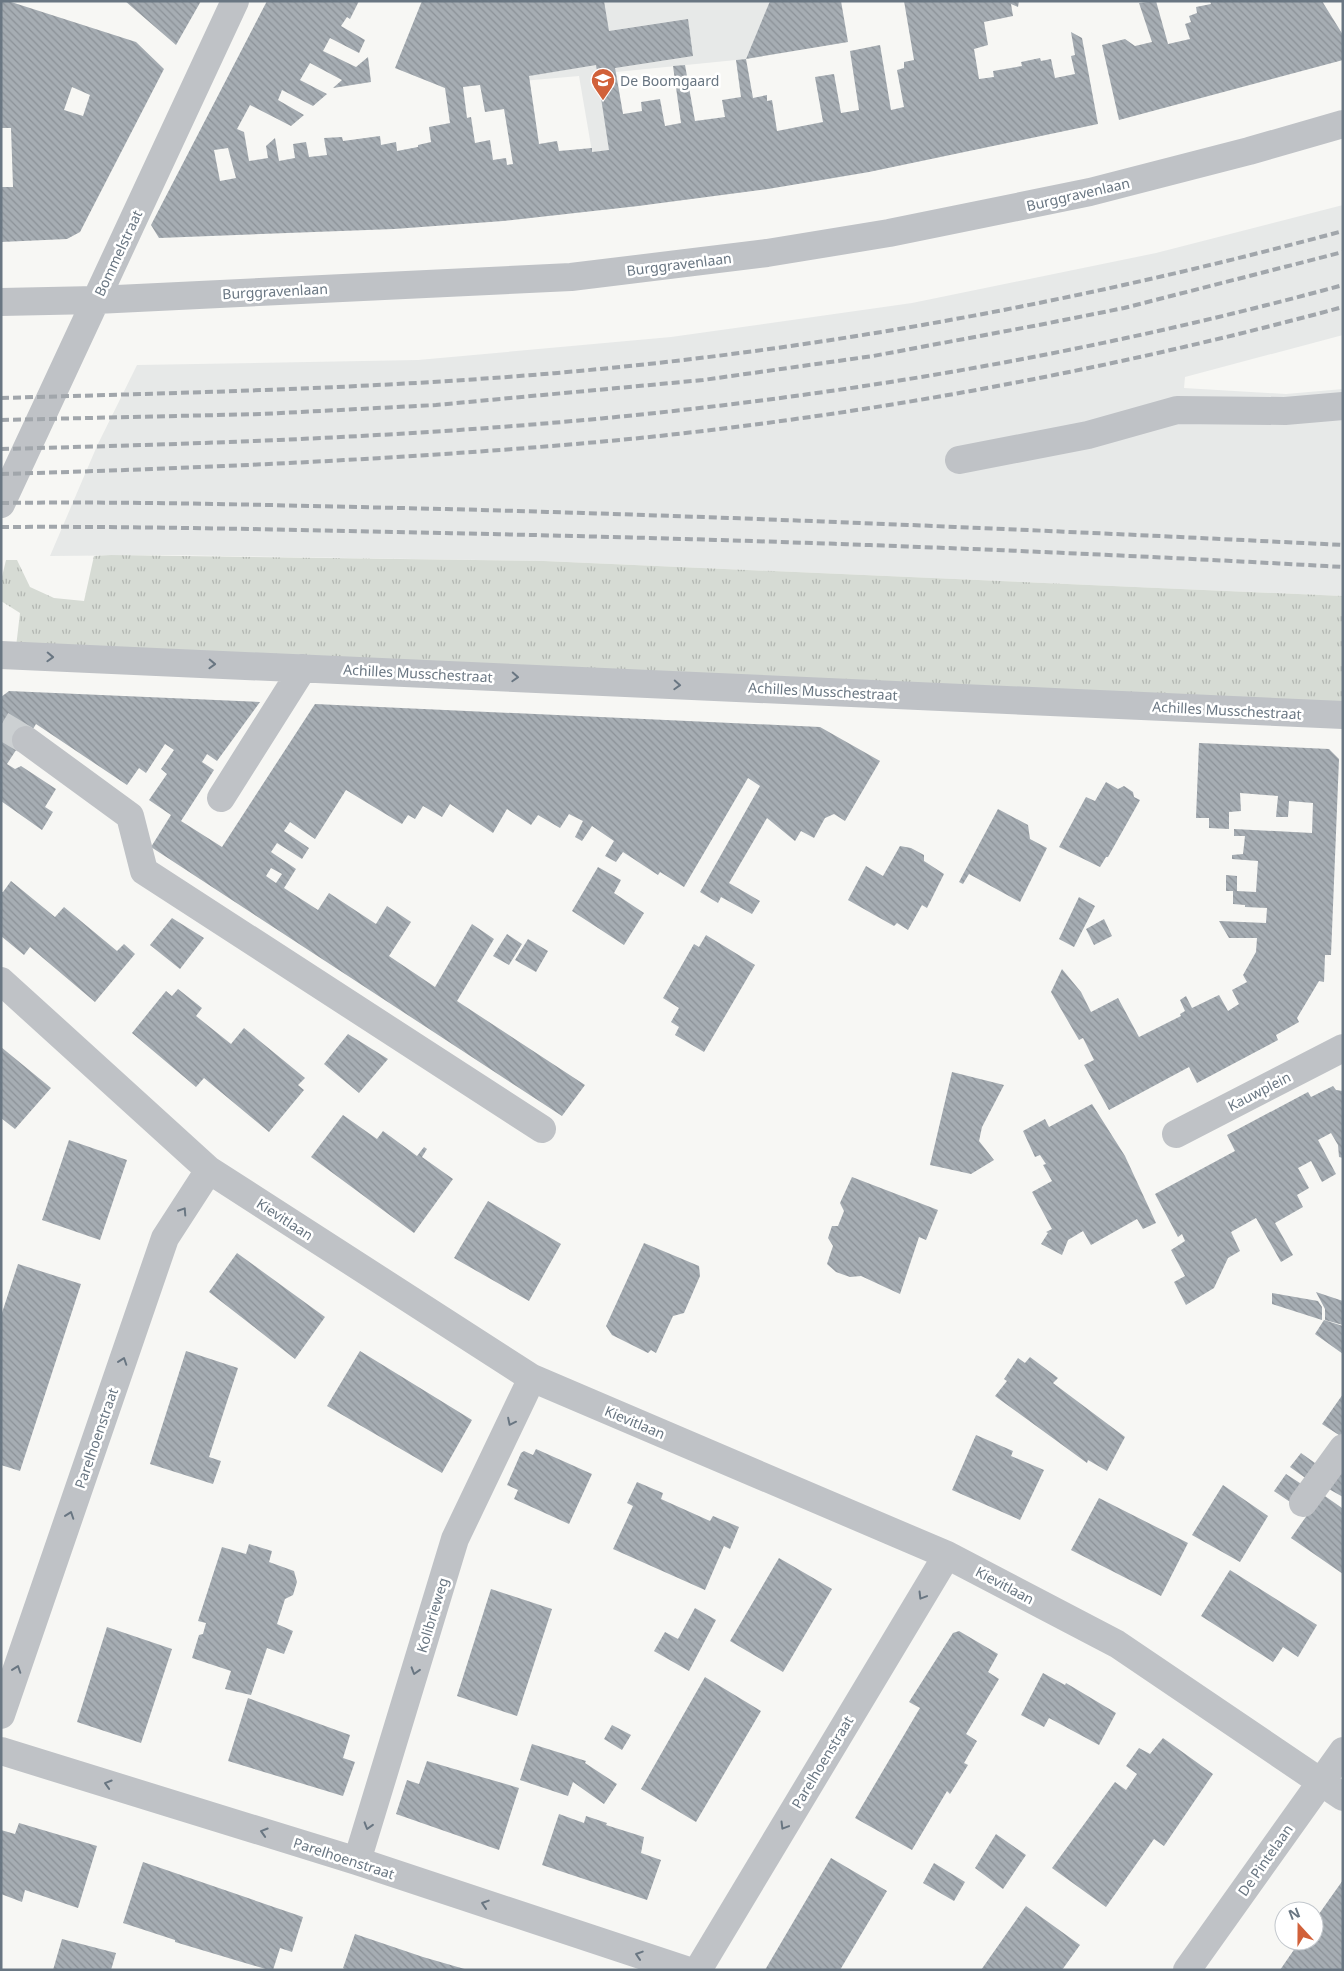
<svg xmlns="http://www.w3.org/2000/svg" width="1344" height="1971" viewBox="0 0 1344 1971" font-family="'Noto Sans',sans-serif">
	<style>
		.built { fill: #e7e9e8 }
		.grass { fill: url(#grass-tufts) }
		.building { fill: url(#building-back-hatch); fill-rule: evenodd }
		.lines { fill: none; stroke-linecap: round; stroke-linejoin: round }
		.minor-tunnel { stroke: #ccd0d2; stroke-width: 28; stroke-dasharray: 28 14; stroke-linecap: butt }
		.minor { stroke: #bfc2c6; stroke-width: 28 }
		.rail { stroke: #a1a6ab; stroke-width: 4; stroke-dasharray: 8 4; stroke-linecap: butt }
		.oneway { stroke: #697682 }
		.labels { text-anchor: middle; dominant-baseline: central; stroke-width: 5; stroke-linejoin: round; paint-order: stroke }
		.poi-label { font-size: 14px; fill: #697682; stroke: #fff; text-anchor: start }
		.street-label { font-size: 14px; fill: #697682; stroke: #fff }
	</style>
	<defs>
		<pattern id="grass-tufts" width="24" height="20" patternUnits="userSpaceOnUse" patternTransform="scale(1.25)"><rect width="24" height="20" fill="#d6dbd4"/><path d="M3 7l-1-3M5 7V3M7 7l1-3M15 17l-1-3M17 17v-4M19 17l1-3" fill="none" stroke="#b2b6b1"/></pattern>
		<pattern id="building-back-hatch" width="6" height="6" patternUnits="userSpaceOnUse" patternTransform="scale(1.25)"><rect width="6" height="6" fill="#a6adb3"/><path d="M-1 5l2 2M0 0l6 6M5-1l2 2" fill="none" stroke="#8b9197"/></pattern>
	</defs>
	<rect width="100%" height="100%" fill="#f7f7f4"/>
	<path class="built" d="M422,1H770L746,59L616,72L638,206L602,210L579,76L445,88L395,68Z
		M1343,205V335L1185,377L1184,388L1286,394L1343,389V596L544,561L165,555L50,556L97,446L137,365L418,360L671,337L912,303L1156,253Z"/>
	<path class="grass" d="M111,555L544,561L1343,596V706L16,647L20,613L1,601V581L6,560H17L30,587L54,598L84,601L94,556Z"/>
	<path class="building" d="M1,1H8L136,42L164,69L80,232L67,239L1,242V187H13L11,128H1ZM72,87L90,95L83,116L64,110Z
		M125,1H201L176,45Z
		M267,1H359L350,19L347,17L341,26L365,40L359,53L330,38L323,51L356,67L368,57L371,82L333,88L342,80L310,63L300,80L327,94L313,106L282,90L278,100L304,115L291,126L250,105L237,129L244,132L249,161L268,158L266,146L275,138L279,161L295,158L293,144L306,142L309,157L327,155L324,138L342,137L343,141L380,136L381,145L396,142L397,151L418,147V145L431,142L429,127L450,123L445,88L395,68L422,1H604L609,31L688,19L693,56L615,68L623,114L642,111L641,102L660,99L665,126L681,123L673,66L685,65L695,121L725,117L722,100L741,97L736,60L746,59L753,98L767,95V101L772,100L777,131L823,122L815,77L834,74L841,113L859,110L850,51L880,45L891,110L904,107L897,70L904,68V62L914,60L904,1H1019L1018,7L1011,4L1013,16L984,22L988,45L974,49L979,79L994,77L993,71L1022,66L1021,62L1040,58L1041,61L1051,59L1055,78L1075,74L1071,56L1075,55L1071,32L1082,38L1098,124L869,172L768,189L638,206L503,221L394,229L159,238L151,225ZM596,65L609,150L592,152V148L559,151L557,141L539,144L529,76ZM480,85L485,112L504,109L513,164L507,165L506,158L493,160L490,140L475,143L471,117L467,118L463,87ZM228,148L236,178L220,181L214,150Z
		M770,1H841L848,42L746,59Z
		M1156,1L1168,44L1190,39L1185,24L1191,22L1189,16L1197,13L1196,7L1211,4L1210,1H1322L1343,35V60L1119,120L1102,45L1125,39L1135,46L1152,42L1139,3Z
		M9,691L260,702L217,761L207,754L202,762L214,770L181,821L222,847L315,704L820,727L880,761L845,821L834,814L825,818L814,838L801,831L795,841L767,818L729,883L760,901L752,914L721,897L718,903L700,892L760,786L748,778L684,887L660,872L658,875L623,852L616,862L605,856L614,841L592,826L582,841L575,837L583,821L569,814L560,828L538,815L531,825L507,809L493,833L450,804L442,817L423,806L415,819L408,815L402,824L346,790L315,839L290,822L284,831L309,848L302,859L277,843L271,852L296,869L284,888L318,910L329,893L376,924L387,906L411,922L389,956L435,987L472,924L494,939L457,1001L585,1085L562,1116L151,847L171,815L149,800L167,774L161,769L174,750L165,744L146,773L139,768L127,785L36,724L21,749L18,747L7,764L15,769L21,766L56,789L45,807L53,812L42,830L1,801V697ZM271,868L282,874L276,883L266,876Z
		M1199,743L1329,749L1339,759L1331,955H1325L1324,982L1319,981L1297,1018L1299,1022L1276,1035L1278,1040L1197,1083L1189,1067L1109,1110L1084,1065L1094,1060L1083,1038L1079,1040L1051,992L1062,969L1081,992L1091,1012L1118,998L1139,1037L1181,1016L1180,1014L1185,1011L1180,1000L1186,996L1192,1008L1219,995L1228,1011L1239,1004L1232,990L1247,982L1243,975L1256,952L1257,938H1229L1219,921L1266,923L1267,908L1245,907V905L1233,904V891H1226V875L1237,876V891L1256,892L1258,861L1232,859V855L1243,854L1245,836H1234V829L1312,833L1313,803L1289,801L1288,817H1276L1278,796L1240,793L1241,811L1229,812V829L1209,828V818H1196Z
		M1106,782L1118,789L1124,786L1133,792L1134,797L1140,800L1108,857H1106L1100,867L1059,847L1086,797L1095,801Z
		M998,809L1028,825L1030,839L1047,848L1020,902L969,874L963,884L959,882Z
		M900,846L911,848L924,855V861L944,874L927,908L922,905L908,930L897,923L894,926L848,900L866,866L883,876Z
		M598,867L621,880L614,893L644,913L624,945L572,911Z
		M11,881L55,917L64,907L117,951L124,944L135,954L95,1002L30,947L24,955L1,936V892H3Z
		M1079,897L1095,906L1074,947L1059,939Z
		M172,918L204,938L180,969L150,945Z
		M1104,919L1112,936L1094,945L1086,929Z
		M507,934L522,944L509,965L493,956Z
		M706,935L755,965L704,1052L675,1035L679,1027L671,1022L679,1008L663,998L694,944L699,947Z
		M528,939L548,951L536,972L515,960Z
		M178,989L202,1008L196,1016L231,1044L244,1028L305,1078L298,1085L304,1090L269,1132L204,1078L196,1087L132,1033L166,991L172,996Z
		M348,1034L388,1059L359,1093L324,1064Z
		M1,1047L51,1088L15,1129L1,1118Z
		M952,1072L1004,1085L982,1127L979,1141L994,1160L971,1174L930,1165Z
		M1333,1086L1336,1090L1343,1091V1158L1339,1157L1338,1145L1331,1133L1318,1140L1336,1174L1322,1182L1311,1161L1298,1168L1309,1188L1297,1195L1303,1207L1275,1223L1293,1255L1281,1262L1256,1218L1231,1232L1240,1251L1228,1258L1214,1288L1186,1305L1174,1282L1185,1276L1171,1250L1185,1241L1182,1234L1178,1237L1155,1194L1235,1151L1227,1135L1308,1092L1311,1097Z
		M1092,1104L1125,1156L1156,1223L1143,1229L1137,1219L1091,1245L1083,1231L1068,1240L1062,1255L1041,1244L1048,1233L1046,1232L1052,1229L1032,1192L1052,1181L1043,1165L1046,1164L1040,1155L1035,1157L1023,1131L1045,1119L1049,1127Z
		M343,1115L377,1139L383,1131L417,1156L424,1147L427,1149L422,1157L453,1179L414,1233L311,1157Z
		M69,1140L127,1160L100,1240L42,1220Z
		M852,1177L938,1210L926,1240L919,1237L900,1294L861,1276L850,1277L836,1272L827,1264L833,1246L828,1238L832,1226H838L844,1211L840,1203Z
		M488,1201L561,1244L529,1301L454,1258Z
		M644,1243L699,1266L700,1276L684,1313L673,1316L656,1353L651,1350L648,1353L612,1335L606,1326Z
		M237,1253L325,1317L295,1359L209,1292Z
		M18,1264L81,1284L20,1471L1,1465V1316Z
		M1316,1292L1343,1301V1325L1325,1320V1309Z
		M1272,1293L1318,1301L1322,1307V1320L1272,1304Z
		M1324,1320L1343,1326V1354L1315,1334Z
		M186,1351L238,1368L209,1457L221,1461L213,1484L150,1464Z
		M360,1351L472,1420L442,1473L327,1406Z
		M1030,1357L1058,1378L1053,1383L1125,1437L1107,1471L1088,1460L1087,1463L995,1396L1007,1381L1004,1379L1018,1358L1025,1363Z
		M1343,1394V1436L1342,1437L1322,1424Z
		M976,1435L1013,1451L1011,1456L1044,1470L1020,1520L952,1490Z
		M536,1449L592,1474L569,1524L514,1499L518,1490L507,1485L521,1453L524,1451L533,1455Z
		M1301,1453L1322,1468L1311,1482L1290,1467Z
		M1343,1466V1497L1327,1488Z
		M1286,1474L1306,1487L1293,1504L1274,1491Z
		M637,1482L663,1493L661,1499L710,1521L713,1516L739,1527L730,1549L724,1546L705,1590L613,1549L633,1506L627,1503Z
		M1223,1485L1268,1516L1240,1562L1192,1535Z
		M1322,1494L1342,1508L1343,1506V1574L1291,1538Z
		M1099,1498L1188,1543L1161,1596L1071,1550Z
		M249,1544L272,1551L269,1562L294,1571L297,1582L293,1595L285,1599L277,1624L293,1631L284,1654L267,1648L251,1695L225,1689L231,1671L192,1658L199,1635L203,1634L206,1623L198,1621L222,1547L246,1554Z
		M779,1558L832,1589L783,1672L730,1641Z
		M1230,1570L1317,1625L1298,1657L1283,1647L1273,1662L1201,1616Z
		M491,1589L552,1609L517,1716L457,1696Z
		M695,1608L716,1620L689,1671L654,1651L665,1632L678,1639Z
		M107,1627L172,1649L141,1743L77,1722Z
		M959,1631L998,1654L988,1672L999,1679L966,1734L977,1741L964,1763L968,1765L950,1794L947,1791L912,1850L855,1818L920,1708L909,1702L953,1633Z
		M1043,1673L1065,1685L1066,1683L1116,1713L1099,1745L1049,1718L1044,1727L1021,1715Z
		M705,1677L761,1711L696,1822L641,1789Z
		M248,1698L350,1735L343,1758L355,1762L343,1796L228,1761Z
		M612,1725L631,1735L622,1750L604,1739Z
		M1163,1738L1213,1774L1164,1846L1154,1839L1106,1907L1052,1868L1115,1782L1126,1790L1137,1774L1126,1766L1139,1748L1150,1754Z
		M532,1744L586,1761L585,1763L617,1784L604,1804L573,1782L568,1796L520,1780Z
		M427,1761L519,1788L499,1850L396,1814L407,1780L419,1784Z
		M559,1814L584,1823L586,1816L607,1823L606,1825L644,1837L641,1853L661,1860L647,1900L542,1865Z
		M19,1823L97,1846L78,1908L25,1890L22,1902L1,1894V1830L15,1834Z
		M996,1834L1026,1855L1003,1889L975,1868Z
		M831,1858L887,1891L840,1970H765Z
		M143,1862L303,1917L292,1952L280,1948L273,1970H269L175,1942V1940L123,1923Z
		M934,1863L965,1882L954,1901L923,1883Z
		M1343,1880V1970H1280L1300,1941H1314V1921Z
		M1026,1906L1080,1945L1062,1970H981Z
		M355,1934L423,1957L468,1970H346L343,1968Z
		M62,1939L116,1953L111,1970H53Z"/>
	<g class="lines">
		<path class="minor-tunnel" d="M1,725L26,740"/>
		<path class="minor" d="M1,302L96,300L571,277L767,253L889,233L1090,192L1249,151L1343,124
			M959,460L1088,435L1177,410L1285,411L1343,406
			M1,504L235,1
			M1,655L1343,715
			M26,740L130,816L144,871L542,1129
			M221,798L303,668
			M1,981L209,1170L532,1378L947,1555L1117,1644L1343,1797
			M1176,1134L1343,1048
			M1303,1503L1343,1448
			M1,1715L165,1238L209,1170
			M1,1751L357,1861L686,1970
			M357,1861L455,1539L532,1378
			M698,1970L947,1555
			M1187,1970L1343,1751"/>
		<path class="rail" d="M1,398C208,392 415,388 620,367C865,342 1106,295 1343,231
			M1,420L262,414L436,405L703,380L873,356L1044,324L1124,308L1343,252
			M1,449C237,443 474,435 708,407C922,382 1135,342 1343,285
			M1,474C208,468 414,459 620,440C863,416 1107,371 1343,307
			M1,503C150,501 298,506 446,509C745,517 1044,530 1343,545
			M1,527C147,526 293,530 440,533C741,539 1042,550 1343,567"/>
	</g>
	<defs><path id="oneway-chevron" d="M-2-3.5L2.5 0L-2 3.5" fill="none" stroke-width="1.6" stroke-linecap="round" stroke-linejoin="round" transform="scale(1.25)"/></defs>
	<g class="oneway">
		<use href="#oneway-chevron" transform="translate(50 657) rotate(2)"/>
		<use href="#oneway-chevron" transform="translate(212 664) rotate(2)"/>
		<use href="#oneway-chevron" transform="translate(515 677) rotate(3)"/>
		<use href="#oneway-chevron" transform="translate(677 685) rotate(3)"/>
		<use href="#oneway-chevron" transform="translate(183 1211) rotate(-57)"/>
		<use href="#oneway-chevron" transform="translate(123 1361) rotate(-71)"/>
		<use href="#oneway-chevron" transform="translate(511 1422) rotate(116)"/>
		<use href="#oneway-chevron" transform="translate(70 1515) rotate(-71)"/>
		<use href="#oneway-chevron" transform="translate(922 1596) rotate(121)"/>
		<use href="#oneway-chevron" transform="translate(17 1669) rotate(-71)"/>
		<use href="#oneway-chevron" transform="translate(415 1671) rotate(107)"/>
		<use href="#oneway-chevron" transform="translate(108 1784) rotate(-163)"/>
		<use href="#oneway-chevron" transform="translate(368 1826) rotate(107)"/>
		<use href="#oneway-chevron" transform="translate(784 1826) rotate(121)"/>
		<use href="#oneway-chevron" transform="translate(264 1832) rotate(-163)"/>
		<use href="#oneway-chevron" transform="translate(485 1904) rotate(-162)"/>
		<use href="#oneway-chevron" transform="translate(639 1955) rotate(-162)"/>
	</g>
	<defs>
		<g id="school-pin" transform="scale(1.25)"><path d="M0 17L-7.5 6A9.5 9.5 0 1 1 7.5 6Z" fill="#d1613a" stroke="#fff"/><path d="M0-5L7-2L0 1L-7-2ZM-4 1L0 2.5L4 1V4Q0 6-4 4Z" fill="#fff"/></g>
	</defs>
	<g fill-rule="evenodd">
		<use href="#school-pin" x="603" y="80"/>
	</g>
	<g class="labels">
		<g class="poi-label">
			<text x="620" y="80">De Boomgaard</text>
		</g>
		<g class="street-label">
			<text transform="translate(1078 194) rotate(-13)">Burggravenlaan</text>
			<text transform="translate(118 253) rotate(-65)">Bommelstraat</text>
			<text transform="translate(679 264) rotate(-7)">Burggravenlaan</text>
			<text transform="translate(275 291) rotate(-3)">Burggravenlaan</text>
			<text transform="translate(418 673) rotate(3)">Achilles Musschestraat</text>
			<text transform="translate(823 691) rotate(3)">Achilles Musschestraat</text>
			<text transform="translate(1227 710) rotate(3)">Achilles Musschestraat</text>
			<text transform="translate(1259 1091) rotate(-27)">Kauwplein</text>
			<text transform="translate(285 1219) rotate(33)">Kievitlaan</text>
			<text transform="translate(635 1422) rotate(23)">Kievitlaan</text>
			<text transform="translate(96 1438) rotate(-71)">Parelhoenstraat</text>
			<text transform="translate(1005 1585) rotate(28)">Kievitlaan</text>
			<text transform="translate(432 1615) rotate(-73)">Kolibrieweg</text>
			<text transform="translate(822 1762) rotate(-59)">Parelhoenstraat</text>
			<text transform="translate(344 1858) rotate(18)">Parelhoenstraat</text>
			<text transform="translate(1265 1860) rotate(-55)">De Pintelaan</text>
		</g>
	</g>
	<rect width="1344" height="1971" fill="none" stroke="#697682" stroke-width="5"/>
	<g transform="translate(1299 1926) rotate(339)"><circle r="24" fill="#ffffff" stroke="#c3c8cd"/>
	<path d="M0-4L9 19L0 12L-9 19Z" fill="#d1613a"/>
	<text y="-8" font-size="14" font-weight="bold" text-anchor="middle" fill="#697682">N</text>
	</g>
</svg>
